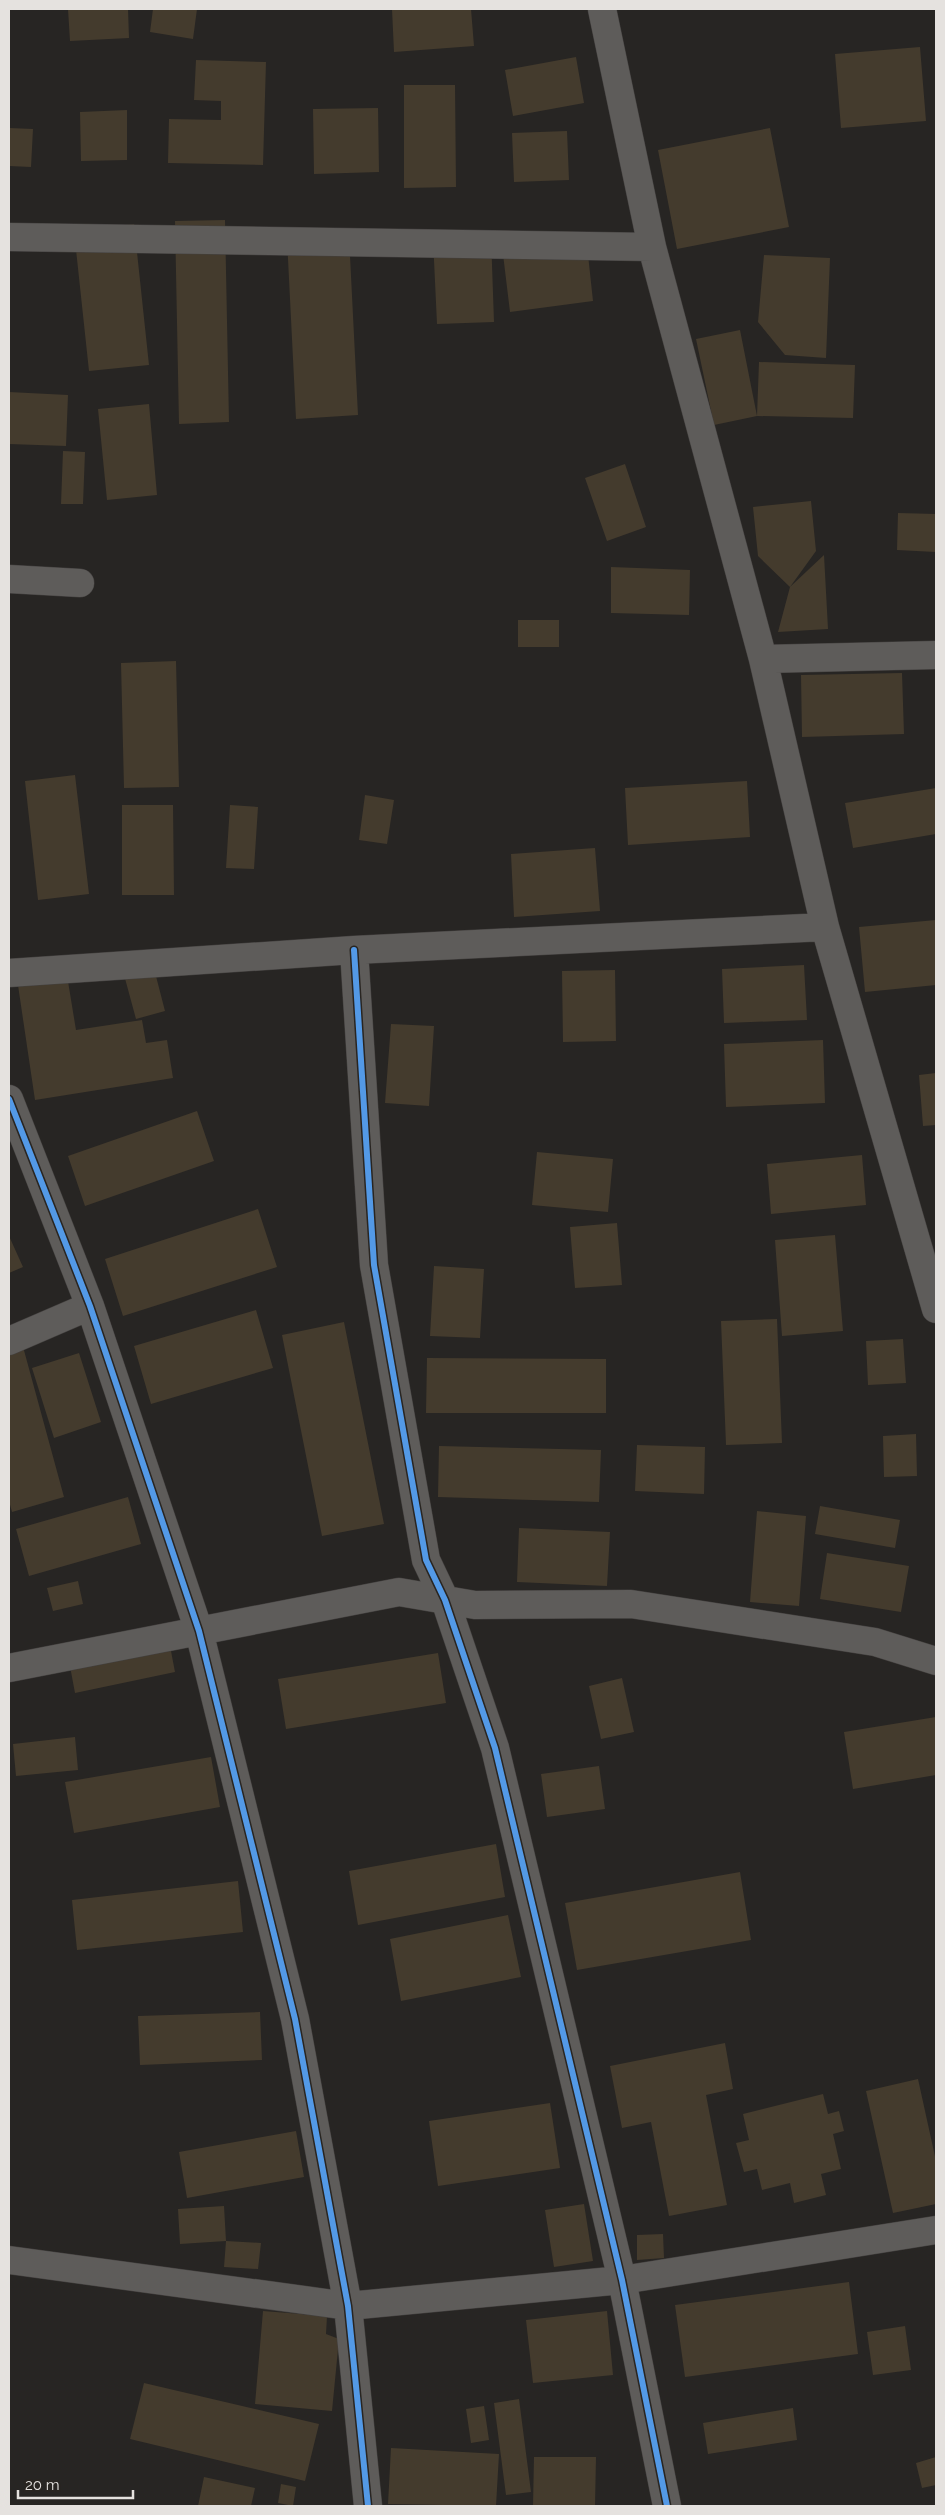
<svg xmlns="http://www.w3.org/2000/svg" width="945" height="2515" viewBox="0 0 945 2515" font-family="Raleway,sans-serif">
	<style>
		.building { fill: #443b2d }
		.lines { fill: none; stroke-linecap: round; stroke-linejoin: round }
		.minor-casing { stroke: #43403f; stroke-width: 29 }
		.minor { stroke: #5e5c5a; stroke-width: 28 }
		.cycleway-casing { stroke: #292521; stroke-width: 9 }
		.cycleway { stroke: #5399e6; stroke-width: 6 }
	</style>
	<rect width="100%" height="100%" fill="#272523"/>
	<path class="building" d="M68,9H128L129,38L70,41Z
		M153,9H197L193,39L150,32Z
		M392,9H471L474,46L394,52Z
		M920,47L926,121L841,128L835,54Z
		M576,57L584,103L513,116L505,70Z
		M196,60L266,62L263,165L168,163L169,119L221,120V101L194,100Z
		M404,85H455L456,187L404,188Z
		M378,108L379,172L314,174L313,109Z
		M127,110V160L81,161L80,112Z
		M9,128L33,129L31,167L9,166Z
		M770,128L789,227L677,249L658,150Z
		M567,131L569,180L514,182L512,133Z
		M225,220L229,422L179,424L175,221Z
		M134,224L149,365L89,371L74,231Z
		M349,236L358,415L296,419L287,239Z
		M491,236L494,322L437,324L433,239Z
		M586,236L593,301L510,312L502,246Z
		M764,255L830,258L826,358L785,355L758,322Z
		M740,330L757,416L714,425L696,339Z
		M759,362L855,365L853,418L757,416Z
		M9,392L68,395L66,446L9,444Z
		M149,404L157,495L107,500L98,409Z
		M63,451L85,452L83,504H61Z
		M625,464L646,527L607,541L585,478Z
		M811,501L816,551L790,587L758,556L753,507Z
		M898,513L936,514V552L897,550Z
		M824,555L828,629L778,632L790,587Z
		M611,567L690,570L689,615L611,613Z
		M518,620H559V647H518Z
		M176,661L179,787L124,788L121,663Z
		M902,673L904,734L802,737L801,675Z
		M75,775L89,894L38,900L25,781Z
		M747,781L750,837L628,845L625,788Z
		M936,788V834L853,848L845,803Z
		M365,795L394,800L387,844L359,840Z
		M122,805H173L174,895H122Z
		M230,805L258,807L254,869L226,868Z
		M595,848L600,911L514,917L511,854Z
		M936,920V985L865,992L859,927Z
		M150,953L165,1011L136,1019L120,960Z
		M64,957L76,1030L142,1020L146,1043L167,1040L173,1078L35,1100L15,965Z
		M804,965L807,1020L724,1023L722,969Z
		M615,970L616,1041L563,1042L562,971Z
		M391,1024L434,1026L429,1106L385,1103Z
		M823,1040L825,1103L726,1107L724,1044Z
		M936,1073V1125L923,1126L919,1075Z
		M197,1111L214,1161L85,1206L68,1156Z
		M537,1152L613,1159L608,1212L532,1205Z
		M862,1155L866,1205L771,1214L767,1164Z
		M258,1209L277,1267L123,1316L105,1259Z
		M617,1223L622,1285L575,1288L570,1227Z
		M835,1235L843,1331L782,1336L775,1240Z
		M9,1236L23,1267L9,1273Z
		M434,1266L484,1269L480,1338L430,1336Z
		M256,1310L273,1368L151,1404L134,1346Z
		M777,1319L782,1443L726,1445L721,1321Z
		M344,1322L384,1524L322,1536L282,1335Z
		M19,1332L64,1497L12,1512L9,1501V1335Z
		M903,1339L906,1383L868,1385L866,1341Z
		M79,1353L101,1422L54,1438L32,1368Z
		M427,1358L606,1359V1413H426Z
		M916,1434L917,1476L884,1477L883,1436Z
		M637,1445L705,1447L704,1494L635,1491Z
		M439,1446L601,1450L599,1502L438,1497Z
		M128,1497L141,1544L29,1576L16,1529Z
		M820,1506L900,1520L895,1548L815,1534Z
		M757,1511L806,1516L799,1606L750,1602Z
		M519,1528L610,1532L607,1586L517,1582Z
		M827,1553L909,1566L901,1612L820,1599Z
		M78,1581L83,1604L53,1611L47,1588Z
		M166,1625L175,1672L75,1693L66,1645Z
		M438,1653L446,1703L286,1729L278,1679Z
		M622,1678L634,1732L601,1739L589,1686Z
		M936,1717V1775L853,1789L844,1732Z
		M75,1737L78,1770L16,1776L13,1744Z
		M211,1757L220,1807L74,1833L65,1782Z
		M599,1766L605,1809L547,1817L541,1774Z
		M496,1844L505,1897L358,1925L349,1871Z
		M740,1872L751,1940L577,1970L565,1903Z
		M238,1881L243,1932L77,1950L72,1900Z
		M508,1915L521,1977L401,2001L390,1939Z
		M260,2012L262,2060L140,2065L138,2016Z
		M725,2043L733,2089L706,2095L727,2205L669,2216L651,2122L622,2128L610,2066Z
		M918,2079L936,2161V2204L893,2213L866,2091Z
		M823,2094L828,2114L839,2111L844,2131L833,2134L841,2169L821,2174L826,2195L794,2203L790,2183L762,2190L757,2169L744,2172L736,2143L749,2140L743,2114Z
		M550,2103L560,2168L438,2186L429,2121Z
		M296,2131L304,2177L187,2198L179,2152Z
		M584,2204L593,2261L554,2267L545,2210Z
		M224,2206L226,2241L180,2244L178,2209Z
		M663,2234L664,2258L637,2260V2235Z
		M226,2241L261,2243L258,2269L224,2267Z
		M849,2282L858,2354L685,2377L675,2305Z
		M263,2311L327,2316L326,2334L339,2339L332,2411L255,2404Z
		M607,2311L613,2375L533,2383L526,2320Z
		M905,2326L911,2370L873,2375L867,2332Z
		M144,2383L319,2424L305,2481L130,2439Z
		M519,2399L531,2492L506,2495L494,2403Z
		M484,2406L489,2440L471,2443L466,2409Z
		M793,2408L797,2440L708,2454L703,2423Z
		M391,2448L499,2454L496,2506L388,2504Z
		M534,2457H596L595,2506H533Z
		M936,2457V2485L922,2488L916,2463Z
		M204,2477L255,2488L251,2506H198Z
		M281,2484L296,2487L293,2506L278,2503Z"/>
	<g class="lines">
		<g class="minor-casing">
			<path id="minor" d="M602,9L652,247L763,659L825,927L936,1309
				M9,237L652,247
				M9,579L80,583
				M763,659L936,655
				M354,950L374,1265L426,1560L445,1600L495,1748L622,2280L667,2506
				M9,973L354,950L825,927
				M9,1099L90,1306L199,1631L295,2019L348,2306L368,2506
				M9,1341L90,1306
				M9,1668L399,1592L475,1605L631,1604L875,1642L936,1661
				M9,2260L348,2306L622,2280L936,2230"/>
		</g>
		<use href="#minor" class="minor"/>
		<g class="cycleway-casing">
			<path id="cycleway" d="M354,950L374,1265L426,1560L445,1600L495,1748L622,2280L667,2506
				M9,1099L90,1306L199,1631L295,2019L348,2306L368,2506"/>
		</g>
		<use href="#cycleway" class="cycleway"/>
	</g>
	<rect width="945" height="2515" fill="none" stroke="#e5e2df" stroke-width="20"/>
	<path d="M18 2490v8h115v-8" fill="none" stroke="#e5e2df" stroke-width="2.5"/>
	<text x="25" y="2490" font-size="15" fill="#e5e2df" stroke="#292521" stroke-width="4" paint-order="stroke">20 m</text>
</svg>
